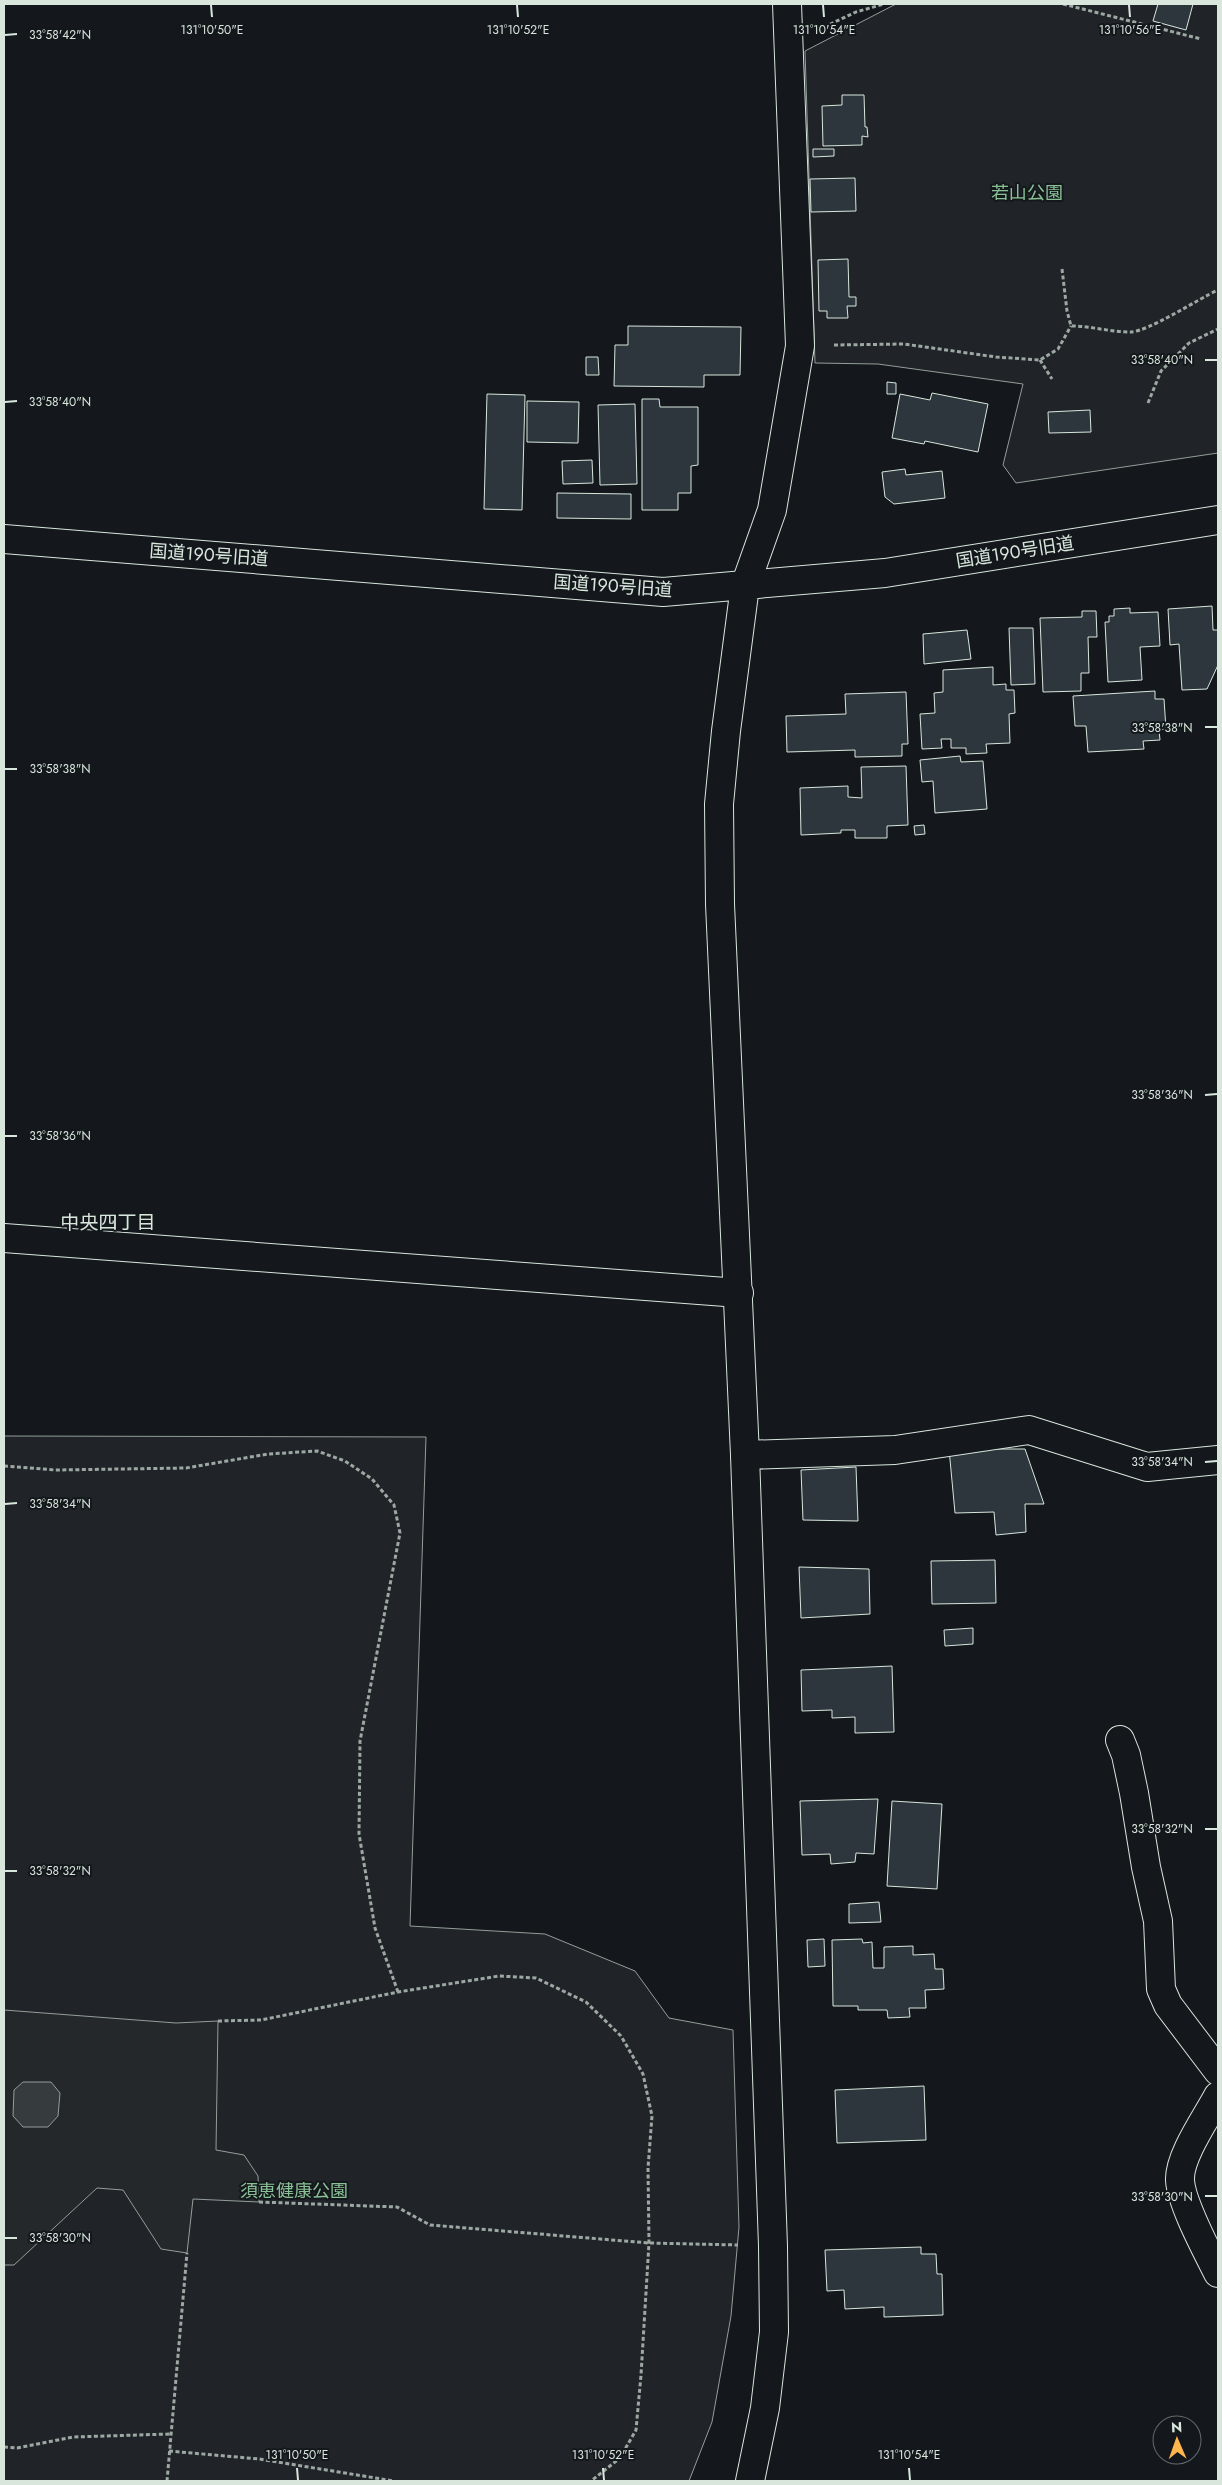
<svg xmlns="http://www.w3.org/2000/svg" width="1222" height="2485" viewBox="0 0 1222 2485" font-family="Jost,'Noto Sans JP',sans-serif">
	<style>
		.green { fill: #202428; stroke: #939e99 }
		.parking { fill: #24282b; stroke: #939e99 }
		.water { fill: #363b3e; stroke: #939e99 }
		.building { fill: #2c363c; stroke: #d8e6dc }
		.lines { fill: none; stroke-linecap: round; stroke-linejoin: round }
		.street-casing { stroke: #d8e6dc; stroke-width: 30 }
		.secondary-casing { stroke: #d8e6dc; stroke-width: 30 }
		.path { stroke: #9da8a2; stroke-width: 3; stroke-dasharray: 4 2.5; stroke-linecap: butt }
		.street { stroke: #14181c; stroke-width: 28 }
		.secondary { stroke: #14181c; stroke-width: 28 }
		.ticks { fill: none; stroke: #d8e6dc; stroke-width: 2 }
		.labels { text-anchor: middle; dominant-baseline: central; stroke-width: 4; stroke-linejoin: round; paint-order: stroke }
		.park-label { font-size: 18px; fill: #8ac095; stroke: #14181c }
		.street-label { font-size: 18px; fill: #d8e6dc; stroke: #14181c }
		.neighbourhood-label { font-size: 19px; fill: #d8e6dc; stroke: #14181c }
		.ticks-label { font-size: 12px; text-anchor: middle; fill: #d8e6dc; stroke: #14181c; stroke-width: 4; stroke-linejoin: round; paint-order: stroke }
	</style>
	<rect width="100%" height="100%" fill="#14181c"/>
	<path class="green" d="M896,4H1218V453L1016,483L1003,465L1023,384L878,364L815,363L805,51Z
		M4,1436L426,1437L410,1926L545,1934L635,1971L669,2018L733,2030L739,2227L731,2316L712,2422L689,2481H4Z"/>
	<path class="parking" d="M4,2010L176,2023L218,2021L216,2150L244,2155L258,2176L259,2202L193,2199L187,2253L161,2249L123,2190L97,2188L14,2265H4Z"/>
	<path class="water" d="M23,2082H51L60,2093L58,2116L48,2127H23L13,2116L14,2090Z"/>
	<path class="building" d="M1158,4H1193L1186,30L1153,21Z
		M842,95H864L865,127H867L868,137L862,136V145L823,146L822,106L842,105Z
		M813,149H834V156L813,157Z
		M855,178L856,211L811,212L810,179Z
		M848,259L849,297H856V306H847L848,318H827V311H819L818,260Z
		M628,326L741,327L740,375H704V387L614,386L615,345H628Z
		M586,357H598L599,375H586Z
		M887,382L896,383V394H887Z
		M932,393L988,404L978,452L925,441L924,444L892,438L900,394L930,400Z
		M487,394L525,395L522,510L484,509Z
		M642,399H659L660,407H698V465L691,466V493H678V510H642Z
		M527,401L579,402L578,443L527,442Z
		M635,404L637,484L600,485L598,405Z
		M1090,410L1091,432L1049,433L1048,412Z
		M592,460L593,483L563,484L562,461Z
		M905,469L906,475L942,471L945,498L894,504L885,497L882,472Z
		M557,493L631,494V519L557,518Z
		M1212,606L1213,630H1218V665L1207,689L1182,690L1179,644L1170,645L1168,609Z
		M1130,608V613L1158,612L1160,646L1140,647L1142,680L1108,682L1105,622H1109V616H1114V609Z
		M1082,611H1096L1097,637H1088L1089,673H1081V691L1043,692L1040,618L1082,617Z
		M1009,628H1033L1035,684L1011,685Z
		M967,630L971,659L924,664L923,634Z
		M993,667V685L1006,684V690H1014L1015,713L1009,714L1010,743L986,744L987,753L966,754V748H951V739H941L942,748L922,749L920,714L935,713L934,693L943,692V670Z
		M1155,691V699H1164L1166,729L1159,730L1160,740L1143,741L1144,749L1088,752L1086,726H1075L1073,696Z
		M906,692L908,744H902V756L855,757V750L787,752L786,716L846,714L845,694Z
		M960,756L961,762L983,761L987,809L935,813L933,781L922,782L920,760Z
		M906,766L908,825L887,826V838H855V830H841V833L801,835L800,788L848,786V797L862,798L861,767Z
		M924,825L925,834L915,835L914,826Z
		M949,1449H1025L1044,1504H1025L1026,1532L996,1535L994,1512L955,1513Z
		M856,1467L858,1521L803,1520L801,1470Z
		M995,1560L996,1603L932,1604L931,1561Z
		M799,1567L869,1569L870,1614L801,1618Z
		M973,1628V1644L945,1646L944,1630Z
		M892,1666L894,1732L855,1733V1717L832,1718V1710L802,1711L801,1670Z
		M878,1799L874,1854L856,1853L855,1862L831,1864L830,1854L802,1855L800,1801Z
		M892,1801L942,1804L937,1889L887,1886Z
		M879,1902L881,1922L849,1923V1904Z
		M824,1939L825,1966L808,1967L807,1940Z
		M862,1939L863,1943L872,1942L873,1968H884V1947L913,1946V1955L934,1954L935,1969H943L944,1989L925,1990L926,2008H909L910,2017L888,2018L887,2010H858V2006H833L832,1940Z
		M924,2086L926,2140L837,2143L835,2090Z
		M921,2247V2254H936L937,2274H942L943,2315L884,2317V2307L845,2309L844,2290L827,2291L825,2250Z"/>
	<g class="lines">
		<g class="street-casing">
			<path id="street" d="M745,586L772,510L800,346L787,4
				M4,1238L739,1293
				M745,1455L895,1450L1029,1430L1147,1467L1218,1460
				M1120,1740L1126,1755L1134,1793L1146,1867L1158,1921L1161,1989L1168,2005L1218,2071
				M1218,2096C1207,2117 1179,2156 1180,2180C1181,2203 1207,2251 1218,2273"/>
		</g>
		<g class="secondary-casing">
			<path id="secondary" d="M4,539L663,592L885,573L1218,520
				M745,586L726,731L719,804L720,904L745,1455L773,2246L774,2332L765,2408L750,2481"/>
		</g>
		<path class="path" d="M1063,4L1201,39
			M824,27L856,12L884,4
			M1062,269L1067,311L1071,326C1091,326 1110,332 1130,332C1148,332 1198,299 1218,290
			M834,345L904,344L996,357L1040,360L1058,349L1071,326
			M1040,360L1052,379
			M1148,403L1161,371L1189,343L1218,329
			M4,1466L55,1470L186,1468L268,1454L317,1451L345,1461L372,1479L394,1505L400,1533L360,1741L359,1834L375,1928L398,1992
			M218,2021L261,2020L398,1992L499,1976L536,1978L586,2002L621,2036L643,2074L652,2116L648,2168L649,2243L641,2375L636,2430L620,2458L591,2481
			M259,2202L397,2207L430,2225L649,2243L738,2245
			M4,2447L17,2448L73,2437L170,2434
			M169,2451L259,2459L394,2481
			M167,2481L187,2253"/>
		<use href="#street" class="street"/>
		<use href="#secondary" class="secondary"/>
	</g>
	<path class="ticks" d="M211,5L212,17M517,5L518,17M823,5L824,17M1129,5L1130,17M5,35L17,34M1205,360H1217M5,402L17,401M1205,727H1217M5,769H17M1205,1095L1217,1094M5,1136H17M1205,1462L1217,1461M5,1504L17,1503M1205,1829H1217M5,1871H17M1205,2196H1217M5,2238H17M297,2468L298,2480M603,2468L604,2480M909,2468L910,2480"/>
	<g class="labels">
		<g class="park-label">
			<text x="1027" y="193">若山公園</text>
			<text x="294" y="2191">須恵健康公園</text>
		</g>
		<g class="street-label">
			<text transform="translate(1015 552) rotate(-9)">国道190号旧道</text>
			<text transform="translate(209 555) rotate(4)">国道190号旧道</text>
			<text transform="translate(613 586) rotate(4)">国道190号旧道</text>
		</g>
		<g class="neighbourhood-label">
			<text x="108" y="1222">中央四丁目</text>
		</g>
	</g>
	<g class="ticks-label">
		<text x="212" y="34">131°10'50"E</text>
		<text x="518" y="34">131°10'52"E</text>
		<text x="824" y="34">131°10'54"E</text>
		<text x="1130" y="34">131°10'56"E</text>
		<text x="60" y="39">33°58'42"N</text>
		<text x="1162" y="364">33°58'40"N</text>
		<text x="60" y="406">33°58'40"N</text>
		<text x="1162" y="732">33°58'38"N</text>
		<text x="60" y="773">33°58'38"N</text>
		<text x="1162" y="1099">33°58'36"N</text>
		<text x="60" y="1140">33°58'36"N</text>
		<text x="1162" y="1466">33°58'34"N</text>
		<text x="60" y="1508">33°58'34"N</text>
		<text x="1162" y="1833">33°58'32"N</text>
		<text x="60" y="1875">33°58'32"N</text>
		<text x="1162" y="2201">33°58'30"N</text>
		<text x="60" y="2242">33°58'30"N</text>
		<text x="297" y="2459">131°10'50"E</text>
		<text x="603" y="2459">131°10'52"E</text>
		<text x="909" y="2459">131°10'54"E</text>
	</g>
	<rect width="1222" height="2485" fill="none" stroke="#d8e6dc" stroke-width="10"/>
	<g transform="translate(1177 2440) rotate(358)"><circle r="24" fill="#14181c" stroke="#626a69"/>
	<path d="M0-4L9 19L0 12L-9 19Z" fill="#ffb74d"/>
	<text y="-8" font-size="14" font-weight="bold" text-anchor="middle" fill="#d8e6dc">N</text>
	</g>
</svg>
